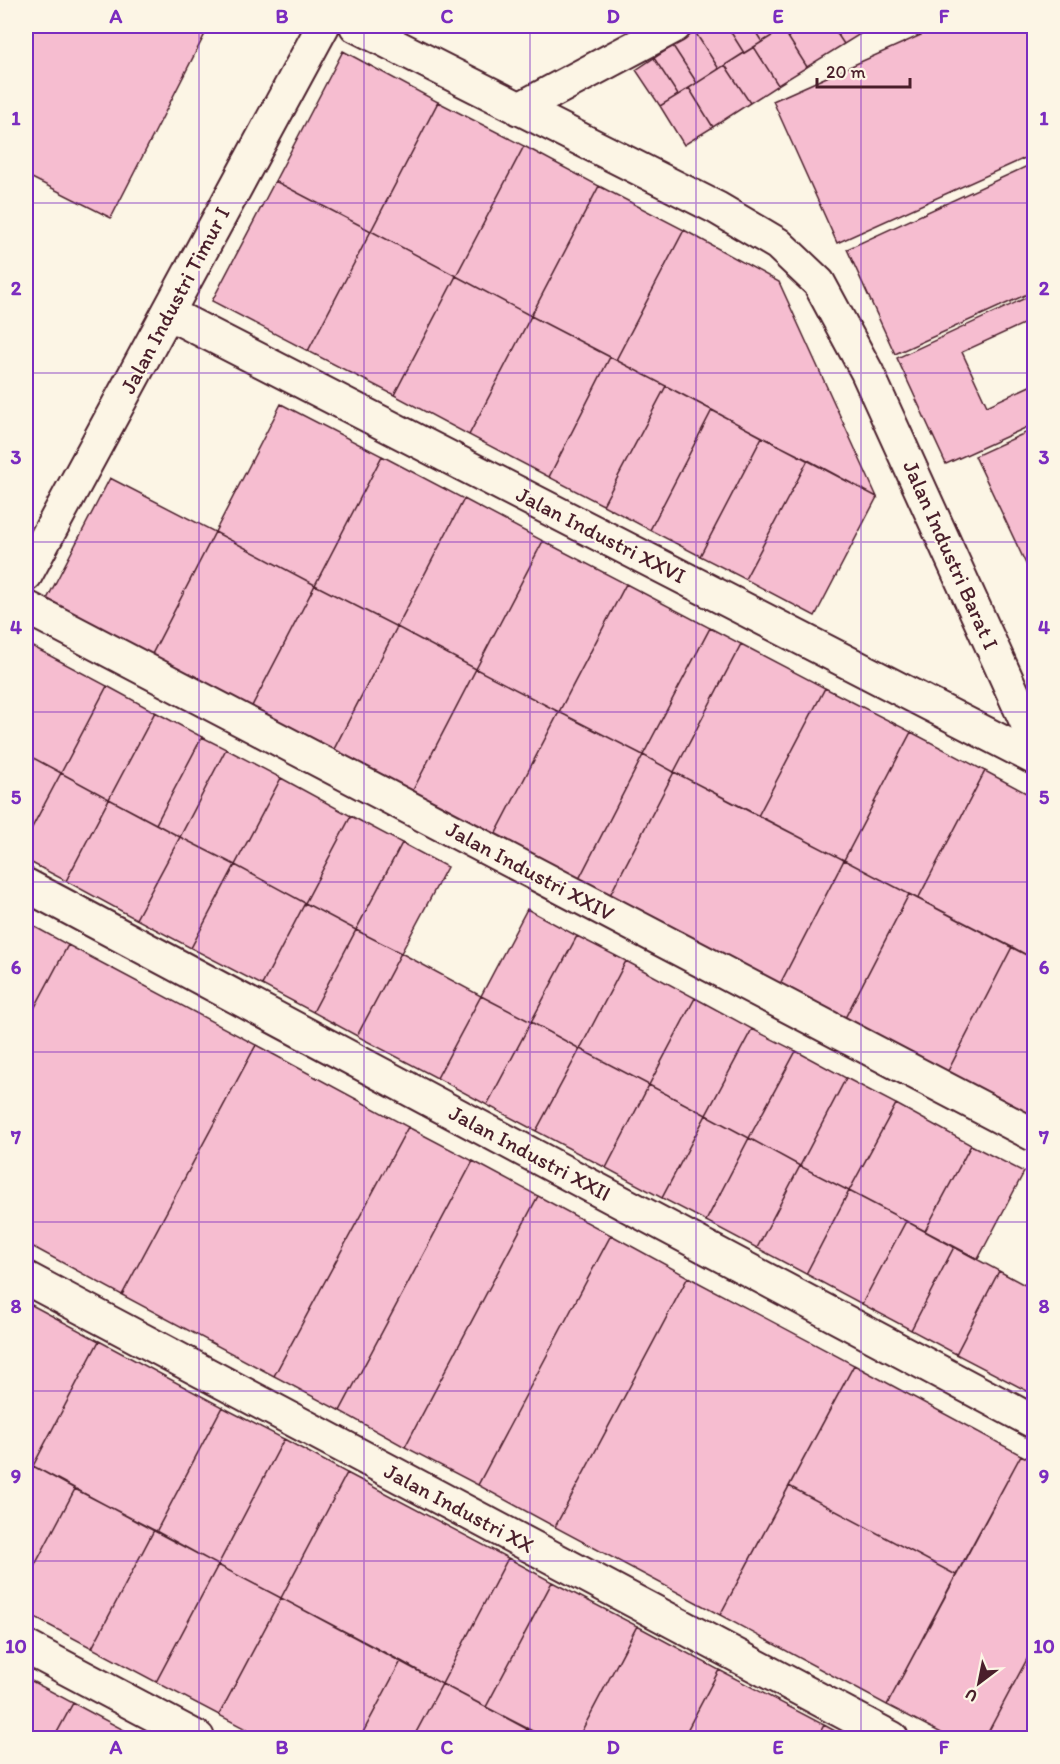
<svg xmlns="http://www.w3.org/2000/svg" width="1060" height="1764" viewBox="0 0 1060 1764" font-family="Itim,sans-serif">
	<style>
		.building { fill: #f6bdd0; stroke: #4a1f2b; stroke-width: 1.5 }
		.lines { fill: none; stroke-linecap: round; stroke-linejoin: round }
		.minor-casing { stroke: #4a1f2b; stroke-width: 36 }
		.minor { stroke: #fcf5e5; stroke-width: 32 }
		.grid { fill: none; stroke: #7b2cbf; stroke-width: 1.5; stroke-opacity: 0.55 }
		.labels { text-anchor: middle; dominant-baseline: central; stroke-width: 4.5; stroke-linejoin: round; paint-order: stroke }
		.street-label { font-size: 22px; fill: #4a1f2b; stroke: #fcf5e5 }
		.neatline { fill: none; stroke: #7b2cbf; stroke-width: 2 }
		.grid-label { font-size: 20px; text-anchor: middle; font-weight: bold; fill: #7b2cbf }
	</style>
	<rect width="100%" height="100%" fill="#fcf5e5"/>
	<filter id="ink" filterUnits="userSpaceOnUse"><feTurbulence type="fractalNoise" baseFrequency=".0167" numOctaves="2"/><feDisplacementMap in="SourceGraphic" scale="12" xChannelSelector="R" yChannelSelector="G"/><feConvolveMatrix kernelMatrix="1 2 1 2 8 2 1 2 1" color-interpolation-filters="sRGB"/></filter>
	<g filter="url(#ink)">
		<path class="building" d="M26,26H198L207,30L111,218L26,175Z
			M706,26H727L744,53L719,69L695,32Z
			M727,26H752L762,42L744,53Z
			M752,26H788L762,42Z
			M788,26H832L844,44L807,67L783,29Z
			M832,26H873L844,44Z
			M941,26H1034V154L837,243L773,101Z
			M783,29L807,67L778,85L754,47Z
			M695,32L719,69L697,83L673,46Z
			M673,46L697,83L678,95L654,58Z
			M754,47L778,85L750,103L725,65Z
			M343,51L438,102L371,231L275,181Z
			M654,58L678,95L660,106L636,70Z
			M725,65L750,103L713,127L689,88Z
			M689,88L713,127L684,145L660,106Z
			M438,102L524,146L456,276L371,231Z
			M524,146L599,186L531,316L456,276Z
			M1034,163V291L895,354L847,249Z
			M275,181L371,231L308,351L212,301Z
			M599,186L684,230L616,360L531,316Z
			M684,230L779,282L877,497L616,360Z
			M371,231L456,276L394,395L308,351Z
			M456,276L531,316L469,435L394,395Z
			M1034,294V319L962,352L987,406L1034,384V424L946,464L897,358Z
			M531,316L610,357L549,477L469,435Z
			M610,357L666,386L603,505L549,477Z
			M666,386L712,410L650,530L603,505Z
			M281,404L382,456L315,585L215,532Z
			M712,410L762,437L700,556L650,530Z
			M1034,429V581L975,456Z
			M762,437L808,460L745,579L700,556Z
			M382,456L464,499L397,627L315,585Z
			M808,460L877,497L815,616L745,579Z
			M110,478L215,532L150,658L45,603Z
			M464,499L543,541L476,669L397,627Z
			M215,532L315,585L250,710L150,658Z
			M543,541L626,584L559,712L476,669Z
			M626,584L710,628L643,755L559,712Z
			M315,585L397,627L332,753L250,710Z
			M397,627L476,669L411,794L332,753Z
			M710,628L741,644L674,772L643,755Z
			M26,643L107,686L61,773L26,754Z
			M741,644L825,688L758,816L674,772Z
			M476,669L559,712L494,837L411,794Z
			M107,686L155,712L109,799L61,773Z
			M825,688L911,732L844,860L758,816Z
			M155,712L202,737L156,824L109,799Z
			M559,712L643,755L578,881L494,837Z
			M911,732L985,771L918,899L844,860Z
			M202,737L226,749L180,837L156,824Z
			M226,749L281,778L235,865L180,837Z
			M26,754L61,773L26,839Z
			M643,755L674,772L609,897L578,881Z
			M985,771L1030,795L1034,804V959L918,899Z
			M674,772L844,860L779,986L609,897Z
			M61,773L109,799L66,881L26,860V839Z
			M281,778L351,816L305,903L235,865Z
			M109,799L180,837L136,919L66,881Z
			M351,816L402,843L356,930L305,903Z
			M180,837L235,865L191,948L136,919Z
			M402,843L447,867L401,953L356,930Z
			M844,860L909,894L844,1020L779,986Z
			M235,865L305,903L262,985L191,948Z
			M909,894L1012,947L947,1073L844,1020Z
			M305,903L356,930L313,1012L262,985Z
			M527,909L577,936L531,1022L481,996Z
			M26,922L68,945L26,1024Z
			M356,930L401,953L357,1036L313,1012Z
			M577,936L626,961L580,1049L531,1022Z
			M68,945L256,1045L122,1295L26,1243V1024Z
			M1012,947L1034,959V1118L947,1073Z
			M401,953L481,996L437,1078L357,1036Z
			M626,961L695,998L649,1085L580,1049Z
			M481,996L531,1022L487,1105L437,1078Z
			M695,998L752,1029L706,1115L649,1085Z
			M531,1022L580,1049L536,1131L487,1105Z
			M752,1029L796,1051L749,1138L706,1115Z
			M256,1045L408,1127L274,1376L122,1295Z
			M580,1049L649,1085L606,1168L536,1131Z
			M796,1051L846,1078L800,1166L749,1138Z
			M846,1078L896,1104L849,1191L800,1166Z
			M649,1085L706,1115L662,1198L606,1168Z
			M896,1104L971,1145L925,1231L849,1191Z
			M706,1115L749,1138L706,1221L662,1198Z
			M408,1127L473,1161L340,1411L274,1376Z
			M749,1138L800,1166L757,1248L706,1221Z
			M971,1145L1024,1172L978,1259L925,1231Z
			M473,1161L538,1196L405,1447L340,1411Z
			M800,1166L849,1191L806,1274L757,1248Z
			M849,1191L906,1221L862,1304L806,1274Z
			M538,1196L611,1235L478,1485L405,1447Z
			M906,1221L954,1247L911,1330L862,1304Z
			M611,1235L688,1277L555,1527L478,1485Z
			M954,1247L999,1271L956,1354L911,1330Z
			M999,1271L1034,1290V1387L1031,1393L956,1354Z
			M688,1277L854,1365L720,1615L555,1527Z
			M26,1302L99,1341L33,1466L26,1462Z
			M99,1341L222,1407L156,1532L33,1466Z
			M854,1365L1021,1455L956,1575L789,1486Z
			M222,1407L284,1439L218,1565L156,1532Z
			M284,1439L347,1473L281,1598L218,1565Z
			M1021,1455L1034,1462V1646L985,1738H951L887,1705Z
			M26,1462L33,1466L26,1481Z
			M33,1466L75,1489L26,1582V1481Z
			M347,1473L508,1558L442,1684L281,1598Z
			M789,1486L956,1575L887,1705L720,1615Z
			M75,1489L154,1530L92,1648L26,1613V1582Z
			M154,1530L218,1565L156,1682L92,1648Z
			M508,1558L552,1582L486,1707L442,1684Z
			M218,1565L281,1598L219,1715L156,1682Z
			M552,1582L637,1626L578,1738H546L486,1707Z
			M281,1598L401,1661L360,1738H263L219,1715Z
			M637,1626L719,1670L683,1738H578Z
			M1034,1646V1738H985Z
			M401,1661L442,1684L413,1738H360Z
			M719,1670L824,1725L817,1738H683Z
			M26,1678L73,1703L54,1738H26Z
			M442,1684L527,1729L522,1738H413Z
			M73,1703L122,1729L117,1738H54Z
			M824,1725L848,1738H817Z
			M122,1729L139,1738H117Z
			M527,1729L546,1738H522Z"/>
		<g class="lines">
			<g class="minor-casing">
				<path id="minor" d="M356,26L717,208L778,244L819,283L867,372L1034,739
					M519,109L675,26
					M168,313L1034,758
					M26,575L323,26
					M26,607L1034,1135
					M26,885L1034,1422
					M26,1278L892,1738
					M26,1647L198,1738"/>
			</g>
			<use href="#minor" class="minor"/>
		</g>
	</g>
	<path class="grid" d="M199,26V1738M364,26V1738M530,26V1738M696,26V1738M861,26V1738M26,203H1034M26,373H1034M26,542H1034M26,712H1034M26,882H1034M26,1052H1034M26,1222H1034M26,1391H1034M26,1561H1034"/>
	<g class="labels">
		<g class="street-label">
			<text transform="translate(175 300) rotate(-62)">Jalan Industri Timur I</text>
			<text transform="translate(601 535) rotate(27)">Jalan Industri XXVI</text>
			<text transform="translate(951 555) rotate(66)">Jalan Industri Barat I</text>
			<text transform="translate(530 871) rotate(28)">Jalan Industri XXIV</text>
			<text transform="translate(530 1153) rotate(28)">Jalan Industri XXII</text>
			<text transform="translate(459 1508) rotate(28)">Jalan Industri XX</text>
		</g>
	</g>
	<rect width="1060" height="1764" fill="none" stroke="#fcf5e5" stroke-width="66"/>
	<g transform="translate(979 1683) rotate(212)" stroke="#fcf5e5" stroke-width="4.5" paint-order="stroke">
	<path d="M0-4.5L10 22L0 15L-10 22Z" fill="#4a1f2b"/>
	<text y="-9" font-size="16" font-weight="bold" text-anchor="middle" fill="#4a1f2b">U</text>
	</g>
	<path d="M817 78v9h93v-9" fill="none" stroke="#4a1f2b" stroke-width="3"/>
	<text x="826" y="78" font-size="18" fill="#4a1f2b" stroke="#fcf5e5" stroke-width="4.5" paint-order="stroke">20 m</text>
	<rect x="33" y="33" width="994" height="1698" class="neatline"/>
	<g class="grid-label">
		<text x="116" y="23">A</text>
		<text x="282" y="23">B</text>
		<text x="447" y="23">C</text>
		<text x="613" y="23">D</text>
		<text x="778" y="23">E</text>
		<text x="944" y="23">F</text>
		<text x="16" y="125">1</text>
		<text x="1044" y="125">1</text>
		<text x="16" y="295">2</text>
		<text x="1044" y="295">2</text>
		<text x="16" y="464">3</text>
		<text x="1044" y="464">3</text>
		<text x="16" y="634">4</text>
		<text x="1044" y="634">4</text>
		<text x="16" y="804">5</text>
		<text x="1044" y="804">5</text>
		<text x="16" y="974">6</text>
		<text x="1044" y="974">6</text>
		<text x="16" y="1144">7</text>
		<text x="1044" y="1144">7</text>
		<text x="16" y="1313">8</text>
		<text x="1044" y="1313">8</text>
		<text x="16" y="1483">9</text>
		<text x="1044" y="1483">9</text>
		<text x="16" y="1653">10</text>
		<text x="1044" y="1653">10</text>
		<text x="116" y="1754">A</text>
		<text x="282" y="1754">B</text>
		<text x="447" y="1754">C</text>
		<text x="613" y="1754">D</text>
		<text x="778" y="1754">E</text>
		<text x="944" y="1754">F</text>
	</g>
</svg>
